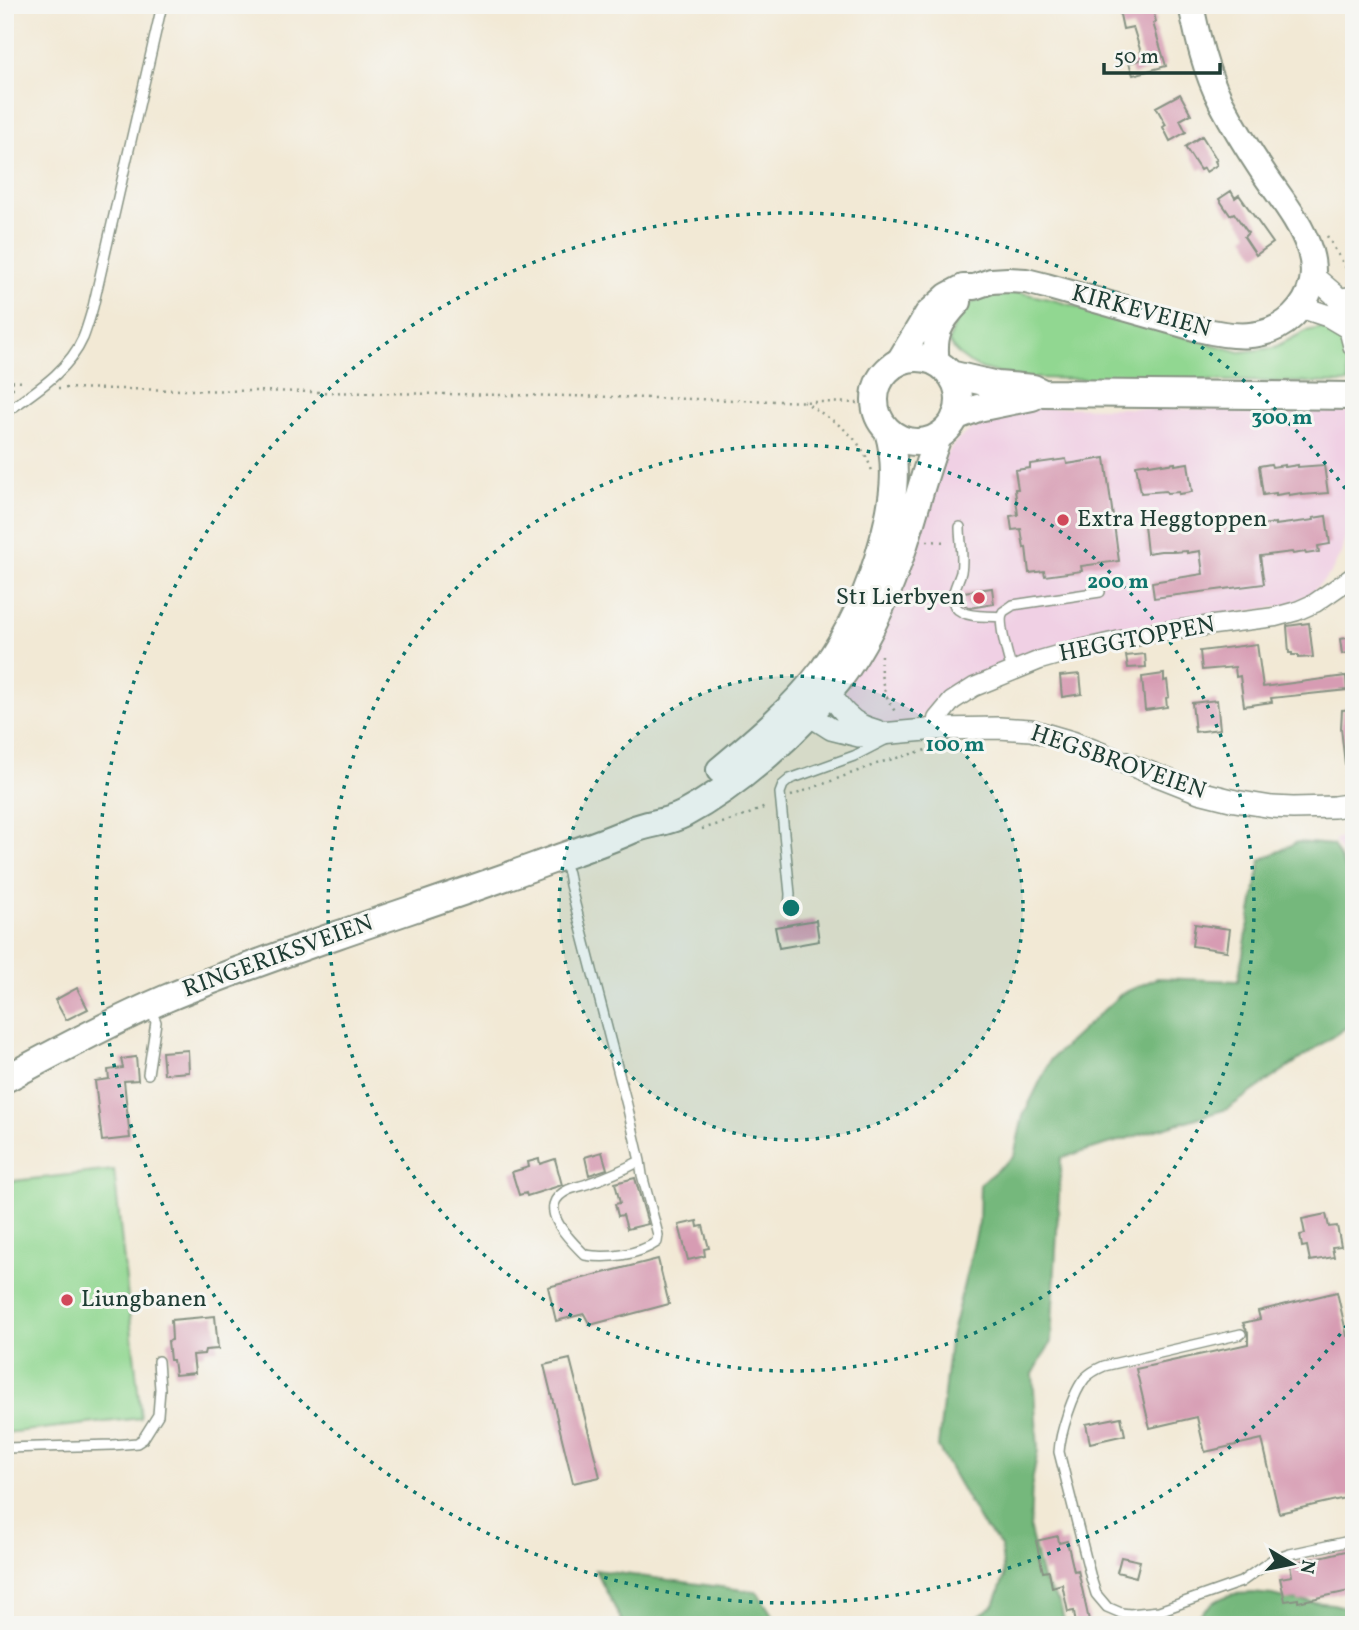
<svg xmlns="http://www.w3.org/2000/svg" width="1359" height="1630" viewBox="0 0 1359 1630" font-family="Vollkorn,serif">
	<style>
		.built { fill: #f0d0e4 }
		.green { fill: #91d791; stroke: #588a62; stroke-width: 2 }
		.forest { fill: #74b87b; stroke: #4a7a58; stroke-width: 2 }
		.building { fill: #d79cb3 }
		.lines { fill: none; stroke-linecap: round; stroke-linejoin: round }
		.service-casing { stroke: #889384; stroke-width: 12 }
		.minor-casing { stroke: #889384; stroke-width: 21 }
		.tertiary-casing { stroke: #889384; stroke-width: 24 }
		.secondary-casing { stroke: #889384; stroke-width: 28 }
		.primary-casing { stroke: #889384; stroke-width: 30 }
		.path { stroke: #889384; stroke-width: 2.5; stroke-dasharray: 2 5; stroke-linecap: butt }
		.service { stroke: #fff; stroke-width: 9 }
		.minor { stroke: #fff; stroke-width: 18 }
		.tertiary { stroke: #fff; stroke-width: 21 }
		.secondary { stroke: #fff; stroke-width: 24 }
		.primary { stroke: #fff; stroke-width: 26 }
		.ring { fill: none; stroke: #0f766e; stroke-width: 3.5; stroke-dasharray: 3.5 7 }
		.poi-dot { fill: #d1495b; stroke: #f6f6f2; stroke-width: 2.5 }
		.labels { text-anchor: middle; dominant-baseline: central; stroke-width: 6; stroke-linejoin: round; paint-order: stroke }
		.street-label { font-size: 24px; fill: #1f3d34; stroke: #f6f6f2 }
		.poi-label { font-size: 24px; fill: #1f3d34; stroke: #f6f6f2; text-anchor: start }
		.centre { fill: #0f766e; stroke: #f6f6f2; stroke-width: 3.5 }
		.ring-label { font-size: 21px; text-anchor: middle; font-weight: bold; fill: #0f766e; stroke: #f6f6f2; stroke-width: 6; stroke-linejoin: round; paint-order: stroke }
	</style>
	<rect width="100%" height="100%" fill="#f6f6f2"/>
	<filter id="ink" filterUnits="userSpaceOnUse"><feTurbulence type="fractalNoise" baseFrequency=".0143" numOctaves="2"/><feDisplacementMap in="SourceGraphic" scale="14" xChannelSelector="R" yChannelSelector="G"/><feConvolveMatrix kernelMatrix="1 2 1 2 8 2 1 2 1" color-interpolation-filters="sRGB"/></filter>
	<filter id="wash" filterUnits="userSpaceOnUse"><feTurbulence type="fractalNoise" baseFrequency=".00686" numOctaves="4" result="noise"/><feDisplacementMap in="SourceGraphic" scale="28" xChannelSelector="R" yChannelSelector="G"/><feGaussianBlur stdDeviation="1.57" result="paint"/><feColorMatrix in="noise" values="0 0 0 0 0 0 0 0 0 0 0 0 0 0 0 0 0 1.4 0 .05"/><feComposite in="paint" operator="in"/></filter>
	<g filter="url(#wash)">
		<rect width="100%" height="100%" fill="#f2e9d5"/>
		<path class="built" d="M1038,407L1342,411L1350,412V465L1352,488L1349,523L1341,553L1331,573L1310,594L1286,606L1160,622L1091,637L1032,655L960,684L943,694L918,719L891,727L865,719L851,708L844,696L848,678L940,463L956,441L976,425L1006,413Z
			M1354,833V878L1334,840Z"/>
		<path class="green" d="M1018,292L1053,300L1240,352L1273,348L1306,331L1320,328L1331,329L1339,334L1344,341L1349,383L1024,378C993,372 967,371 949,342C960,298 977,298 1018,292Z
			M114,1170L141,1418L5,1433V1182Z"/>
		<path class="forest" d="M1297,842L1333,845L1354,885V1022L1227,1109L1061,1158L1051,1342L1033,1374L1038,1450L1032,1482L1030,1530L1042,1579L1060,1604L1065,1625H957L974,1619L994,1605L1004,1578L1001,1546L981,1523L938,1447L950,1341L979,1222L980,1184L1014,1156L1023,1116L1051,1059L1121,994L1157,978L1238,981L1261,860Z
			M595,1570L757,1592L779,1625H624Z
			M1252,1593L1272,1595L1292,1600L1333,1604L1354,1609V1625H1192C1201,1610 1218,1597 1234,1594C1240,1593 1247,1594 1252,1593Z"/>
		<g id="blocks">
			<path class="building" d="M1118,5H1152L1156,22L1153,23L1166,66L1133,75L1129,63L1143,59L1133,27L1123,29Z
				M1180,94L1191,114L1180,120L1186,132L1170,141L1163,127L1166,125L1156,107Z
				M1202,136L1217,160L1215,161L1217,165L1206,172L1204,168L1200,170L1185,147Z
				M1231,191L1235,198L1239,195L1273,243L1256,255L1244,237L1248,233L1234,213L1230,215L1219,199Z
				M1105,458L1119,561L1081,566L1082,571L1045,576L1044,571L1029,573L1026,547L1024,548L1021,529L1012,530L1010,516L1018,515L1015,489H1018L1015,470L1030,468V464L1066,459L1067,464Z
				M1149,463V465L1162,463V465L1175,463V465L1188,463L1192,492L1179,494V492L1167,493L1166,491L1141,493L1136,465Z
				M1271,464L1272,467L1285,465V467L1298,465V467L1324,465L1328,493L1302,495V493L1289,495V493L1276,495V493L1263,495L1259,466Z
				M1326,516L1330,544L1318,546L1319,552L1306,554L1305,552L1293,554L1292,552L1260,556L1264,584L1154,598L1152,582L1203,574L1200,551L1187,553V551L1174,552V551H1161L1147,553L1144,525L1183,522L1184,524L1208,522L1209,525L1236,522V524L1262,520L1263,525L1275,523V525L1314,520L1313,518Z
				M992,588L994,604L970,608L965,605L963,592Z
				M1309,623L1313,657L1298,658V655H1292V653H1289L1287,626Z
				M1354,637V652L1342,654L1340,639Z
				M1257,644L1263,687L1346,676L1347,690L1271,698L1272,702L1244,706L1240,676L1236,677L1235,667L1202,670L1200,651Z
				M1145,654L1146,667L1128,668L1126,656Z
				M1080,674L1082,694L1062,697L1060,676Z
				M1164,674V681L1167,680L1169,697L1166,698L1167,707L1145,710L1142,677Z
				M1217,700L1220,729L1195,732L1192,703Z
				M1354,709V764H1345L1341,728L1342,710Z
				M816,920L819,941L779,948L775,927Z
				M1195,924L1230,929L1227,951L1192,946Z
				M77,988L88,1009L66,1020L55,1000Z
				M188,1050L189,1072L164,1074L162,1052Z
				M136,1057L138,1080L124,1081L130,1138L102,1141L95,1081L109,1079L108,1070L123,1068L121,1059Z
				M602,1152L607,1169L589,1175L585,1157Z
				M539,1159L540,1164L555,1159L562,1185L527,1196L526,1193L519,1195L512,1172L529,1167L528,1162Z
				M635,1178L648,1224L627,1229L623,1215L618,1216L615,1204L620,1203L615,1183Z
				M1326,1214L1329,1227L1337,1226L1341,1246L1332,1247L1334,1257L1310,1261L1307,1246L1302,1247L1300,1235L1305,1234L1302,1219Z
				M697,1221L698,1227L703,1226L709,1248L704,1249L705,1256L688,1260L679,1225Z
				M658,1259L669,1304L590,1325L584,1314L556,1321L548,1287Z
				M1337,1292L1347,1336L1350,1335L1354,1350V1496L1279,1513L1262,1439L1205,1452L1197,1417L1150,1428L1136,1369L1248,1344V1333L1243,1323L1260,1319L1258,1311Z
				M215,1316L218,1349L205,1350L204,1354L193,1355L195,1373L175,1375L173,1360H170L168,1341L172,1340L171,1320Z
				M570,1359L600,1477L573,1483L544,1365Z
				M1121,1417L1125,1435L1090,1443L1086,1424Z
				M1058,1536L1059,1543L1067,1541L1074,1571L1078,1570L1090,1625H1076L1074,1611L1068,1612L1062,1584L1052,1587L1049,1571L1043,1572L1036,1541Z
				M1354,1549V1590L1298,1602V1599L1285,1601L1280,1578L1292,1576L1290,1564Z
				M1121,1557L1140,1561L1136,1577L1117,1572Z"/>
		</g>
	</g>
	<g filter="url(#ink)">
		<use href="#blocks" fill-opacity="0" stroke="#889384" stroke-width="2"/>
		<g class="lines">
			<g class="service-casing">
				<path id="service" d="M1336,294L1354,291
					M5,413C34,392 68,372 83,338C87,328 90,317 93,307L162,5
					M960,527C960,541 964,558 961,572C958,584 944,603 962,612C973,618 989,615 1001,617
					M1012,671C1009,660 997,621 1003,612C1005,610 1011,607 1013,605L1100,592
					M562,859L568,873L570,885L627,1105L640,1161
					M789,911L790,894L780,793L783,785L790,779L854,756L885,740
					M148,1074L156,1022L150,1008
					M640,1161L642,1175L656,1227L658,1235L657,1242C638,1255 607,1259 585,1255C569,1239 534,1206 568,1190C574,1187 583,1186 589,1183C607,1177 623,1170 640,1161Z
					M1241,1334L1104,1366C1097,1369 1091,1372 1085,1378C1073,1392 1060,1434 1059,1452L1091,1578L1096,1594L1107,1607L1121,1613L1130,1614L1159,1611L1241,1582L1272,1560L1290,1554L1354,1540
					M5,1448L113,1445L137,1443L143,1439L158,1415L160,1389L158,1361"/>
			</g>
			<g class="minor-casing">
				<path id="minor" d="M937,729V719L952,701L974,687L1040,660L1068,652L1152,633L1275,617L1297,611L1315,603L1354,576"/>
			</g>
			<g class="tertiary-casing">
				<path id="tertiary" d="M1313,276L1334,294L1344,307L1354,346
					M1301,307L1328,316L1350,329
					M882,733C875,729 868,729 861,725C846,718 838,704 828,692L805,691L809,715L831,729L859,736L937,729L999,728L1031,730L1072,742L1199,792L1235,801L1272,807L1293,808L1334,807L1354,804"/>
			</g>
			<g class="secondary-casing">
				<path id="secondary" d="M897,364L927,314L948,295L963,287H974L991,281L1008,280L1026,281L1046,286L1198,329C1231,337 1266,342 1293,316C1340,268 1293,216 1265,175C1249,151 1234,127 1221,102C1205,71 1198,39 1191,5
					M937,364C933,335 939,323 959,302"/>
			</g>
			<g class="primary-casing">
				<path id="primary" d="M875 400a42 42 0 1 1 84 0a42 42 0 1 1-84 0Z
					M950,374L997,385L1033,388L1043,393L1354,396
					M955,417L978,408L1032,397
					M720,770C756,740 794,708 823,670C851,631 871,587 883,541C893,504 899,468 888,431
					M5,1079C58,1051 111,1022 167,998C223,975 280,955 337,935C403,912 470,890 536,866C568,854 601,844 632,830C649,823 667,823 684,814C740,784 799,731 838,681C864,646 884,604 898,563C913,521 922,478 938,437"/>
			</g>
			<path class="path" d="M1327,236L1352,278
				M5,381L26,382
				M5,388H19
				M58,388L570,396L860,403L875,398
				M803,401C834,422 859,432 872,471
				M927,541L948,542
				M881,655C879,675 884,698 897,714
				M791,796L882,762L926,750
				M702,829L742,817L768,806"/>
			<use href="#service" class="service"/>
			<use href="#minor" class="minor"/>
			<use href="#tertiary" class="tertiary"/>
			<use href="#secondary" class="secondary"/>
			<use href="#primary" class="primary"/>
		</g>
	</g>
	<circle cx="791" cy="908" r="232" fill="#0f766e" fill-opacity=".12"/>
	<g class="ring">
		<circle cx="791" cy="908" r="232"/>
		<circle cx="791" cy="908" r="463"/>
		<path d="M1353 1317A695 695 0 1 1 1353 499"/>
	</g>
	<g class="poi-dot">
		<circle cx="1063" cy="520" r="7"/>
		<circle cx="979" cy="598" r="7"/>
		<circle cx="67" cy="1300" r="7"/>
	</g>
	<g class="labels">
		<g class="street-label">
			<text transform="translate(1141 312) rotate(15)">KIRKEVEIEN</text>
			<text transform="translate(1137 640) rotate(-11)">HEGGTOPPEN</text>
			<text transform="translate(1118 763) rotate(19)">HEGSBROVEIEN</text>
			<text transform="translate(278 957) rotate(-20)">RINGERIKSVEIEN</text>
		</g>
		<g class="poi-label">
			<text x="1077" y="520">Extra Heggtoppen</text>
			<text x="965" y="598" text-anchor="end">St1 Lierbyen</text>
			<text x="81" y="1300">Liungbanen</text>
		</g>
	</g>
	<circle cx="791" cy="908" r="10" class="centre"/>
	<g class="ring-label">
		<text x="1282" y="424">300 m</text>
		<text x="1118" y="588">200 m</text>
		<text x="955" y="751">100 m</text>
	</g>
	<rect width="1359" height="1630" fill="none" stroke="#f6f6f2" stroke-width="28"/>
	<g transform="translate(1292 1564) rotate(100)" stroke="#f6f6f2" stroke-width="5" paint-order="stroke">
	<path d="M0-5L12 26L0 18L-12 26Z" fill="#1f3d34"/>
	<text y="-10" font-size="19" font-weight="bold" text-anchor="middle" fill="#1f3d34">N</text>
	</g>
	<path d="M1104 63v10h116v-10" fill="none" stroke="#1f3d34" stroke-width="3.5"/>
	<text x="1114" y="63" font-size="21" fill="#1f3d34" stroke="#f6f6f2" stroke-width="5" paint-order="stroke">50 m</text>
</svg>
